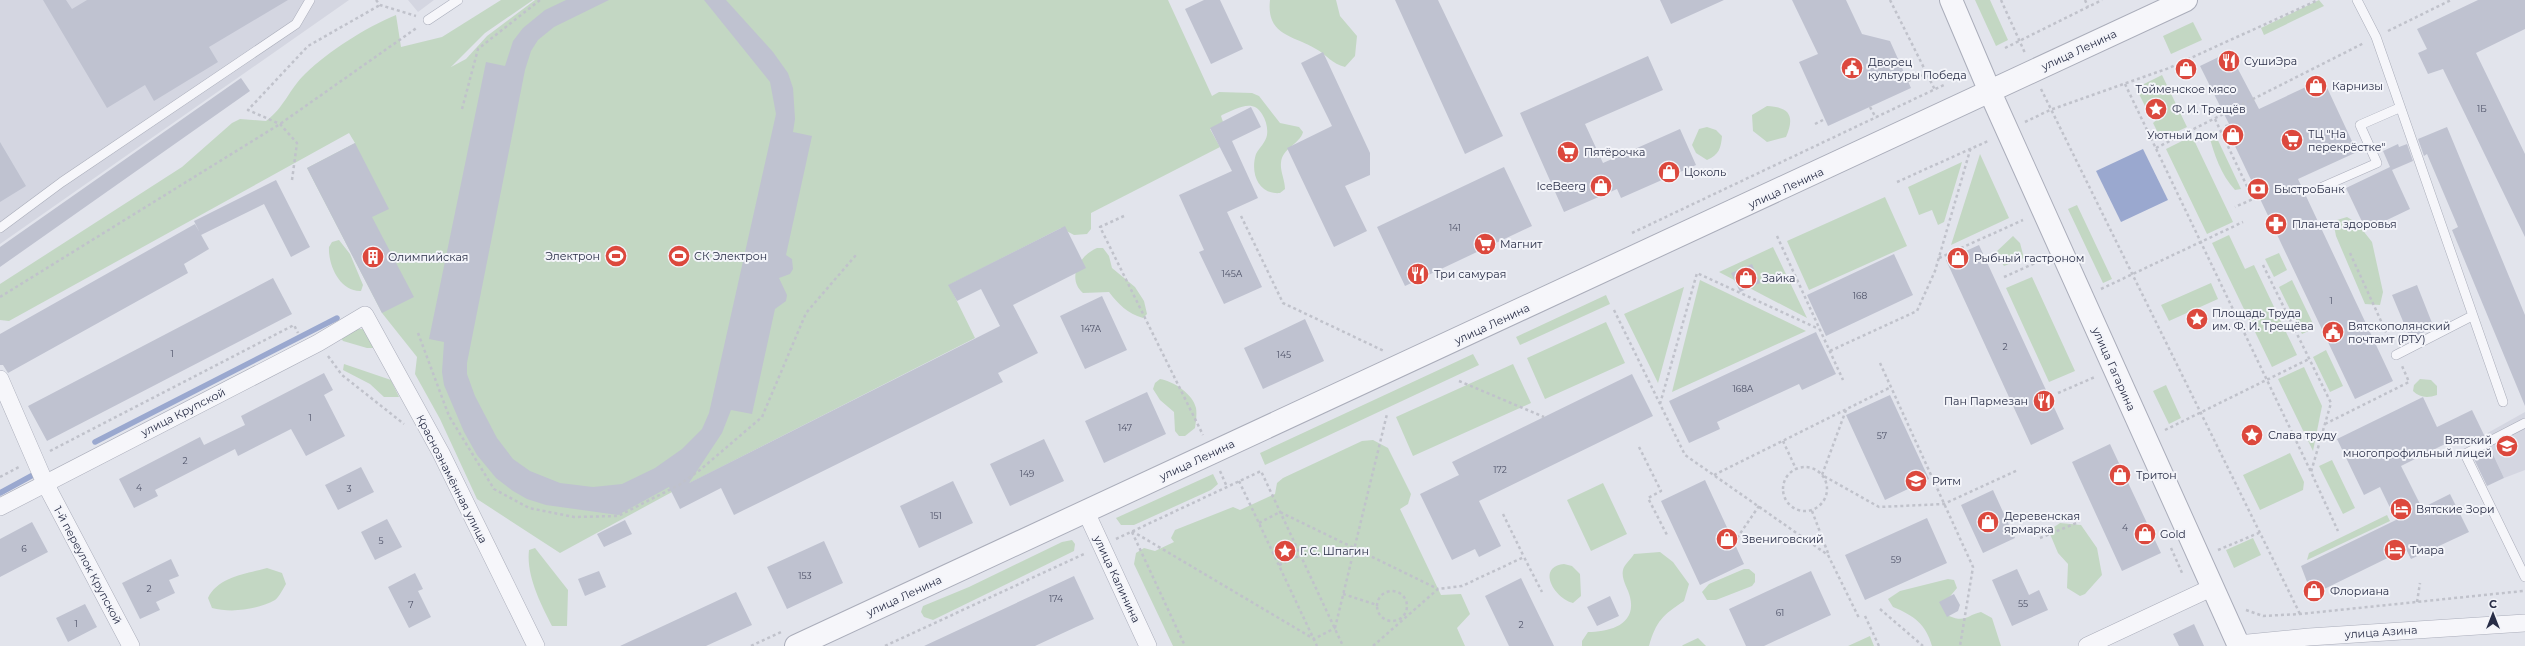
<svg xmlns="http://www.w3.org/2000/svg" width="2525" height="646" viewBox="0 0 2525 646" font-family="Montserrat,sans-serif">
	<style>
		.built { fill: #d4d6e1 }
		.green { fill: #c3d7c3 }
		.water { fill: #9aa8cf }
		.lines { fill: none; stroke-linecap: round; stroke-linejoin: round }
		.stream { stroke: #9aa8cf; stroke-width: 5.5 }
		.building { fill: #bfc2d0 }
		.service-casing { stroke: #aaadba; stroke-width: 10 }
		.minor-casing { stroke: #aaadba; stroke-width: 18 }
		.tertiary-casing { stroke: #aaadba; stroke-width: 24 }
		.path { stroke: #c0c2cb; stroke-width: 2.5; stroke-dasharray: 3 3; stroke-linecap: butt }
		.service { stroke: #f6f6fa; stroke-width: 9 }
		.minor { stroke: #f6f6fa; stroke-width: 17 }
		.tertiary { stroke: #f6f6fa; stroke-width: 22 }
		.labels { text-anchor: middle; dominant-baseline: central; stroke-width: 4; stroke-linejoin: round; paint-order: stroke }
		.number-label { font-size: 9px; fill: #4e5268 }
		.street-label { font-size: 11px; fill: #282d46; stroke: #f3f4f9 }
		.poi-label { font-size: 11px; fill: #282d46; stroke: #f3f4f9; text-anchor: start }
	</style>
	<rect width="100%" height="100%" fill="#e2e4ec"/>
	<path class="built" d="M0,0H349L0,244Z
		M408,0H434L418,12Z
		M2525,412V470L2504,478L2484,435Z"/>
	<path class="green" d="M501,0H533L485,33L451,67L466,59L487,36L535,0H1168L1212,96L1219,92L1252,93L1259,96L1280,123L1299,127L1303,132C1300,144 1282,148 1281,163C1280,171 1285,180 1285,189L1280,193C1258,195 1250,173 1256,154C1259,148 1266,142 1267,135C1268,128 1266,120 1262,114C1253,98 1236,109 1222,115L1221,116L1223,122L1210,129L1220,147L1091,213V229L1087,234L1074,235L1061,228L949,285L975,338L672,492L560,553L477,499L440,419L415,374L417,357L382,313L307,168L355,143L349,133L9,321L0,320V284L182,167L232,123L240,119L266,121C284,108 290,88 305,74C330,50 365,28 396,15L401,47L442,37Z
		M1270,0H1336L1340,16L1357,36L1355,56L1345,67C1332,64 1327,55 1316,49C1292,35 1266,35 1270,0Z
		M1975,0H1990L2008,40L1996,46Z
		M2319,0L2324,6L2264,35L2261,28Z
		M2193,22L2202,40L2171,54L2163,36Z
		M2162,75L2187,127L2161,139L2153,123L2163,114L2160,106L2146,108L2136,88Z
		M1767,106C1790,107 1795,116 1786,137L1767,142L1753,131L1752,115Z
		M1707,127L1716,130L1722,136C1721,148 1719,155 1707,160L1696,153L1692,145L1699,129Z
		M2214,132L2241,189L2235,190C2221,175 2214,154 2209,135Z
		M2192,136L2233,222L2207,234L2166,149Z
		M1980,154L2009,218L1951,245Z
		M1962,162L1944,222L1938,225L1932,210L1919,215L1908,187Z
		M1885,197L1907,246L1809,290L1787,241Z
		M2077,205L2112,279L2103,283L2068,209Z
		M2347,217L2357,223L2372,242L2383,292L2380,305L2365,304L2336,236L2334,226L2337,220Z
		M2229,235L2245,269L2254,265L2297,355L2272,367L2212,243Z
		M2013,236L2020,243L2024,258L2004,266L1995,253Z
		M339,240L350,254L363,285L361,291C340,292 328,265 329,247L332,242Z
		M1773,247L1807,318L1719,272Z
		M1097,248H1103L1109,256L1112,268L1135,287L1144,301L1147,314L1143,318C1127,313 1119,305 1109,292L1083,293C1066,278 1080,255 1097,248Z
		M2279,253L2287,270L2274,277L2265,259Z
		M2032,277L2075,371L2049,382L2006,288Z
		M1700,280L1806,331L1672,392Z
		M2292,280L2315,328L2302,334L2279,287Z
		M2211,283L2218,299L2169,321L2161,305Z
		M1684,287L1658,383L1624,314Z
		M1606,295L1610,304L1520,345L1516,337Z
		M1606,322L1625,363L1545,399L1527,358Z
		M356,329H365L377,348H367L343,341L341,338Z
		M2326,350L2343,386L2330,392L2313,357Z
		M1473,354L1479,365L1265,465L1260,453Z
		M344,364L391,380L399,397H384L370,384L343,370Z
		M1513,364L1531,403L1413,456L1396,417Z
		M2304,367L2322,406L2313,451L2278,379Z
		M1160,379C1173,381 1193,394 1196,408C1197,414 1196,421 1195,428L1185,436H1179L1175,431L1174,412L1160,400L1153,389L1155,383Z
		M2420,379L2431,380L2437,386V395C2428,398 2420,398 2413,391L2414,385Z
		M2166,385L2181,418L2169,424L2153,391Z
		M1373,440L1388,448L1411,494L1408,504L1400,509L1441,595L1461,594L1470,614L1457,628L1465,646H1173L1134,564L1136,553L1144,548L1155,551L1174,542L1171,538L1175,530L1233,507L1240,510L1275,494L1277,483L1283,478L1362,441Z
		M2290,453L2304,482L2303,490L2260,510L2243,475Z
		M2332,460L2355,508L2343,514L2319,466Z
		M1213,474L1218,484L1211,490L1134,525H1121L1116,518Z
		M1603,483L1627,534L1591,551L1567,500Z
		M2387,515L2390,521L2307,560L2309,553Z
		M2060,523L2081,525L2097,548L2102,575L2085,594L2080,596L2067,588L2068,564L2058,553L2050,534L2054,527Z
		M2253,538L2261,555L2234,568L2226,550Z
		M1072,540L1075,544L1074,551L933,620L924,617L921,612L923,606L969,587L1062,542Z
		M535,548L568,590L567,626H552C541,604 526,576 529,550Z
		M1660,552L1673,562L1689,584L1684,601C1663,615 1656,621 1649,646H1582V641L1588,632C1609,632 1637,625 1630,597C1628,588 1621,580 1623,570C1624,565 1631,559 1634,554Z
		M1564,564L1572,566L1580,574L1581,596L1573,603C1554,598 1536,567 1564,564Z
		M267,568L282,573L286,584C283,589 279,597 275,600C257,610 231,613 212,608L208,598C218,577 246,574 267,568Z
		M1744,569H1749L1755,574V582L1752,586L1716,600H1707L1702,592L1709,584Z
		M1948,579L1954,580L1957,588L1947,600L1949,616C1966,623 1967,615 1981,612L1992,618L2001,646H1932C1926,624 1913,615 1893,607L1888,599L1900,591Z
		M1870,636L1874,646H1848Z
		M1698,638L1706,646H1682L1683,645Z"/>
	<path class="water" d="M2143,149L2168,200L2121,222L2096,171Z"/>
	<g class="lines">
		<path class="stream" d="M95,442L337,318
			M0,493L33,475"/>
	</g>
	<path class="building" d="M43,0H66L72,9L87,0H288L209,47L218,62L154,101L145,85L107,108Z
		M566,0H609L554,27L538,40L531,51L525,70L467,363V374L475,396L497,438L513,459L530,471L560,483L593,487L622,484L655,468L682,449L702,429L709,413L776,114L770,82L704,0H726L773,52L788,73L793,88L795,119L793,132L812,136L786,255L792,259L793,269L790,274L779,278L787,295L786,301L775,309L752,414L731,410L722,433L689,483L1000,326L981,289L957,301L948,285L1065,226L1086,268L1013,305L1038,353L998,373L1003,382L734,515L721,488L680,509L669,487L618,515L546,505L527,499L513,491L496,478L477,455L464,432L444,385L442,372L444,342L429,339L486,62L505,66L513,41L523,28L545,10Z
		M1204,0H1220L1243,49L1211,64L1185,9Z
		M1395,0H1438L1503,136L1465,154Z
		M1660,0H1724L1671,24Z
		M1792,0H1846L1862,34L1890,41L1911,88L1828,126L1799,62L1818,54Z
		M2478,0H2525V29L2476,53L2525,154V237L2443,69L2428,74L2418,53L2427,49L2417,29Z
		M1323,52L1370,153V175L1345,186L1367,231L1334,247L1287,148L1332,126L1301,63Z
		M2229,52L2259,109L2323,79L2357,152L2298,179L2393,381L2355,399L2225,125L2229,124L2200,66Z
		M1648,56L1663,90L1585,124L1603,163L1680,129L1696,165L1621,198L1617,189L1564,212L1520,113Z
		M241,78L250,91L0,267V247Z
		M1251,107L1261,127L1232,141L1258,198L1227,212L1262,287L1224,304L1199,252L1204,250L1179,195L1232,171L1210,128Z
		M2447,127L2525,315V406L2452,230L2458,227L2427,154L2424,156L2418,139Z
		M0,142L26,186L0,202Z
		M355,143L389,209L372,217L414,297L382,313L307,168Z
		M2398,144L2399,147L2407,144L2413,161L2392,170L2410,209L2366,230L2346,188L2390,167L2383,151Z
		M1504,167L1532,226L1405,286L1377,227Z
		M276,180L310,247L291,257L264,204L201,235L194,221Z
		M195,224L209,249L184,264L188,273L8,373L3,365H0V334Z
		M1979,245L2064,429L2031,445L1946,260Z
		M1894,254L1913,295L1826,336L1807,295Z
		M1752,264L1760,283L1740,292L1731,273Z
		M273,278L292,314L47,441L28,406Z
		M2417,285L2434,328L2410,338L2392,295Z
		M1102,296L1127,350L1085,369L1060,316Z
		M1305,319L1324,361L1263,389L1244,348Z
		M1816,332L1836,374L1802,390L1799,384L1717,422L1720,429L1689,443L1669,401Z
		M324,373L333,390L324,395L345,436L306,456L291,429L238,456L235,449L155,490L158,496L134,508L119,479L200,437L204,445L245,425L241,416Z
		M1632,374L1653,416L1479,501L1501,546L1479,557L1475,549L1452,560L1420,494L1459,475L1452,462Z
		M1147,392L1166,434L1104,463L1085,421Z
		M1890,395L1929,479L1885,500L1846,415Z
		M2423,397L2437,427L2472,410L2485,437L2467,446L2461,436L2401,466L2422,508L2450,494L2469,532L2411,559L2406,549L2312,595L2301,566L2396,520L2380,487L2364,495L2337,439Z
		M1044,439L1064,481L1010,506L990,464Z
		M2110,444L2161,553L2122,571L2072,462Z
		M2490,448L2504,478L2487,486L2473,457Z
		M361,467L374,492L338,510L325,485Z
		M1705,480L1744,564L1700,585L1661,501Z
		M953,481L973,523L919,548L900,506Z
		M1993,490L2015,538L1983,553L1961,505Z
		M1927,518L1947,563L1865,600L1845,555Z
		M387,519L402,547L375,560L361,532Z
		M625,520L632,534L604,547L597,534Z
		M32,522L48,552L0,577V539Z
		M824,541L843,583L787,609L767,567Z
		M171,559L179,576L169,580L175,593L156,602L160,610L140,619L122,583Z
		M2017,569L2029,595L2039,590L2048,610L2012,626L1992,580Z
		M599,571L606,587L585,596L578,579Z
		M1811,571L1831,615L1764,646H1746L1729,609Z
		M415,573L423,589L418,591L431,617L409,628L388,587Z
		M1074,576L1094,619L1076,627L1035,646H924Z
		M1521,578L1533,603L1554,646H1509L1485,596Z
		M736,592L752,625L706,646H620Z
		M1954,594L1960,605L1958,611L1947,617L1939,602Z
		M1610,596L1619,616L1597,626L1587,607Z
		M85,604L97,627L68,642L56,618Z
		M2194,624L2204,646H2179L2173,634Z"/>
	<g class="lines">
		<g class="service-casing">
			<path id="service" d="M2357,0L2376,37L2503,402
				M428,20L458,0
				M2320,188L2377,163L2360,125L2399,108
				M0,228L62,182L296,24L310,0
				M2396,355L2472,316
				M2525,423L2465,454L2525,577"/>
		</g>
		<g class="minor-casing">
			<path id="minor" d="M0,379L45,483L131,646
				M0,507L318,343L365,315L441,453L536,646
				M1086,512L1148,646
				M2238,644L2309,637L2525,623
				M2087,646L2213,587"/>
		</g>
		<g class="tertiary-casing">
			<path id="tertiary" d="M1951,0L1990,92L2239,646
				M796,646L2186,0"/>
		</g>
		<path class="path" d="M376,0L380,5L416,16
			M1890,0L1935,90
			M2001,0L2025,53
			M2085,0L2088,7
			M2388,31L2451,0
			M2005,48L2102,0
			M1908,81L1927,73
			M2125,84L2311,472
			M2041,89L2300,614
			M1870,107L1876,118
			M462,109L478,49L540,0
			M2215,119L2253,199L2235,207
			M2025,122L2050,110L2169,68L2318,0
			M1815,124L1823,120
			M2156,148L2364,43
			M292,180L297,143L280,124L248,110L308,46L380,5
			M1897,182L1988,141
			M1124,216L1100,227L1203,435
			M1241,216L1283,303L1384,351
			M1632,233L1946,84
			M1777,236L1843,380
			M2350,253L2391,343
			M1939,258L2023,220
			M2263,265L2331,403L2311,472L2338,531
			M2004,277L2042,260
			M2101,289L2243,222
			M0,297L280,124L418,27
			M1614,310L1685,455L1828,555L1859,618
			M418,333L449,416L494,489L529,508L574,517L618,516L679,485L700,470L762,417L806,313L856,255
			M1830,351L1917,311L1935,271L1971,147
			M328,356L342,375L404,424
			M1880,363L1973,567L1960,646
			M1459,381L1544,417
			M2058,393L2095,377
			M1660,404L1697,273L1819,329
			M1846,410L1822,475L1879,507L1944,504L2018,470
			M2325,424L2409,382L2402,366
			M2165,430L2309,359
			M1783,441L1796,469
			M1639,447L1661,491L1648,498L1667,535
			M50,451L294,325L298,333
			M1783 489a22 22 0 1 1 44 0a22 22 0 1 1-44 0Z
			M1220,471L1227,487
			M1714,475L1891,387
			M0,477L19,467
			M1239,481L1317,646
			M1812,511L1828,553
			M1503,514L1524,557
			M1259,523L1280,512L1438,589
			M1132,531L1314,639L1335,628
			M1132,532L1185,646
			M1737,538L1759,506
			M2040,538L2079,522
			M1116,539L1261,471L1343,646
			M2171,548L2183,575
			M2218,550L2261,532
			M1279,565L1301,555
			M1377 606a15 15 0 1 1 30 0a15 15 0 1 1-30 0Z
			M1343,594L1377,605
			M2417,602L2420,583
			M1880,609L1923,646
			M2246,610L2263,616L2300,614L2523,591
			M1865,616L1879,646
			M1335,628L1387,414
			M751,646L781,632
			M885,646L1086,553
			M1373,646L1438,589L1462,586L1524,557L1542,592"/>
		<use href="#service" class="service"/>
		<use href="#minor" class="minor"/>
		<use href="#tertiary" class="tertiary"/>
	</g>
	<defs>
		<g id="restaurant-disc" transform="scale(1.15)"><circle r="9.5" fill="#dc483d" stroke="#f3f4f9"/><path d="M-5-6h1v4h1v-4h1v4h1v-4h1v5L-1.5 .5V6h-2V.5L-5-1ZM5-6V6H3V1.5H1.5Q1.5-4 5-6Z" fill="#fff"/></g>
		<g id="civic-disc" transform="scale(1.15)"><circle r="9.5" fill="#dc483d" stroke="#f3f4f9"/><path d="M-.6-6.5H3V-4.5H.6V-3L4-1V1h2V6H-6V1h2V-1L-.6-3ZM-1.2 2.5V6h2.4V2.5Z" fill="#fff"/></g>
		<g id="shop-disc" transform="scale(1.15)"><circle r="9.5" fill="#dc483d" stroke="#f3f4f9"/><path d="M-5-2.5h2.3a2.7 3.5 0 0 1 5.4 0H5L5.5 6h-11ZM-1.5-2.5h3a1.5 2.3 0 0 0-3 0Z" fill="#fff"/></g>
		<g id="sight-disc" transform="scale(1.15)"><circle r="9.5" fill="#dc483d" stroke="#f3f4f9"/><path d="M0-6L1.8-2.2L6-1.7L2.9 1.2L3.7 5.4L0 3.3L-3.7 5.4L-2.9 1.2L-6-1.7L-1.8-2.2Z" fill="#fff"/></g>
		<g id="supermarket-disc" transform="scale(1.15)"><circle r="9.5" fill="#dc483d" stroke="#f3f4f9"/><path d="M-6-5.5h2.5l.6 2H6L4.5 2H-2.5L-4.4-4H-6ZM-1.5 3.2a1.3 1.3 0 1 0 .1 0ZM3 3.2a1.3 1.3 0 1 0 .1 0Z" fill="#fff"/></g>
		<g id="bank-disc" transform="scale(1.15)"><circle r="9.5" fill="#dc483d" stroke="#f3f4f9"/><path d="M-6-4H6V4H-6ZM0-2.3a2.3 2.3 0 1 0 0 4.6a2.3 2.3 0 1 0 0-4.6Z" fill="#fff"/></g>
		<g id="pharmacy-disc" transform="scale(1.15)"><circle r="9.5" fill="#dc483d" stroke="#f3f4f9"/><path d="M-2-6h4v4h4v4h-4v4h-4v-4h-4v-4h4Z" fill="#fff"/></g>
		<g id="stadium-disc" transform="scale(1.15)"><circle r="9.5" fill="#dc483d" stroke="#f3f4f9"/><path d="M0-5a6.5 5 0 1 0 0 10a6.5 5 0 1 0 0-10ZM-3.5-1.8h7v3.6h-7Z" fill="#fff"/></g>
		<g id="building-disc" transform="scale(1.15)"><circle r="9.5" fill="#dc483d" stroke="#f3f4f9"/><path d="M-4-6H4V6H1V3H-1V6H-4ZM-2.5-4.3h1.7v1.8h-1.7ZM.8-4.3h1.7v1.8H.8ZM-2.5-1h1.7V.8h-1.7ZM.8-1h1.7V.8H.8Z" fill="#fff"/></g>
		<g id="school-disc" transform="scale(1.15)"><circle r="9.5" fill="#dc483d" stroke="#f3f4f9"/><path d="M0-5L7-2L0 1L-7-2ZM-4 1L0 2.5L4 1V4Q0 6-4 4Z" fill="#fff"/></g>
		<g id="university-disc" transform="scale(1.15)"><circle r="9.5" fill="#dc483d" stroke="#f3f4f9"/><path d="M0-5L7-2L0 1L-7-2ZM-4 1L0 2.5L4 1V4Q0 6-4 4Z" fill="#fff"/></g>
		<g id="hotel-disc" transform="scale(1.15)"><circle r="9.5" fill="#dc483d" stroke="#f3f4f9"/><path d="M-6-4.5h1.5V1H6V5H4.5V3h-9V5H-6ZM-4 0a1.8 1.8 0 1 1 3.6 0ZM.5 0V-2.5h3Q6-2.5 6 0Z" fill="#fff"/></g>
	</defs>
	<g fill-rule="evenodd">
		<use href="#restaurant-disc" x="2229" y="61"/>
		<use href="#civic-disc" x="1852" y="68"/>
		<use href="#shop-disc" x="2186" y="69"/>
		<use href="#shop-disc" x="2316" y="86"/>
		<use href="#sight-disc" x="2156" y="109"/>
		<use href="#shop-disc" x="2233" y="135"/>
		<use href="#supermarket-disc" x="2292" y="140"/>
		<use href="#supermarket-disc" x="1568" y="152"/>
		<use href="#shop-disc" x="1669" y="172"/>
		<use href="#shop-disc" x="1601" y="186"/>
		<use href="#bank-disc" x="2258" y="189"/>
		<use href="#pharmacy-disc" x="2276" y="224"/>
		<use href="#supermarket-disc" x="1485" y="244"/>
		<use href="#stadium-disc" x="616" y="256"/>
		<use href="#stadium-disc" x="679" y="256"/>
		<use href="#building-disc" x="373" y="257"/>
		<use href="#shop-disc" x="1958" y="258"/>
		<use href="#restaurant-disc" x="1418" y="274"/>
		<use href="#shop-disc" x="1746" y="278"/>
		<use href="#sight-disc" x="2197" y="319"/>
		<use href="#civic-disc" x="2333" y="332"/>
		<use href="#restaurant-disc" x="2044" y="401"/>
		<use href="#sight-disc" x="2252" y="435"/>
		<use href="#school-disc" x="2507" y="446"/>
		<use href="#shop-disc" x="2120" y="475"/>
		<use href="#university-disc" x="1916" y="481"/>
		<use href="#hotel-disc" x="2401" y="509"/>
		<use href="#shop-disc" x="1988" y="522"/>
		<use href="#shop-disc" x="2145" y="534"/>
		<use href="#shop-disc" x="1727" y="539"/>
		<use href="#hotel-disc" x="2395" y="550"/>
		<use href="#sight-disc" x="1285" y="551"/>
		<use href="#shop-disc" x="2314" y="591"/>
	</g>
	<g class="labels">
		<g class="number-label">
			<text x="2482" y="108">1Б</text>
			<text x="1455" y="227">141</text>
			<text x="1232" y="273">145А</text>
			<text x="1860" y="295">168</text>
			<text x="2331" y="300">1</text>
			<text x="1091" y="328">147А</text>
			<text x="2005" y="346">2</text>
			<text x="172" y="353">1</text>
			<text x="1284" y="354">145</text>
			<text x="1743" y="388">168А</text>
			<text x="310" y="417">1</text>
			<text x="1125" y="427">147</text>
			<text x="1882" y="435">57</text>
			<text x="185" y="460">2</text>
			<text x="1500" y="469">172</text>
			<text x="1027" y="473">149</text>
			<text x="139" y="487">4</text>
			<text x="349" y="488">3</text>
			<text x="936" y="515">151</text>
			<text x="2125" y="527">4</text>
			<text x="381" y="540">5</text>
			<text x="24" y="548">6</text>
			<text x="1896" y="559">59</text>
			<text x="805" y="575">153</text>
			<text x="149" y="588">2</text>
			<text x="1056" y="598">174</text>
			<text x="2023" y="603">55</text>
			<text x="411" y="604">7</text>
			<text x="1780" y="612">61</text>
			<text x="76" y="623">1</text>
			<text x="1521" y="624">2</text>
		</g>
		<g class="street-label">
			<text transform="translate(2079 50) rotate(-25)">улица Ленина</text>
			<text transform="translate(1786 188) rotate(-25)">улица Ленина</text>
			<text transform="translate(1492 324) rotate(-25)">улица Ленина</text>
			<text transform="translate(2114 369) rotate(66)">улица Гагарина</text>
			<text transform="translate(183 412) rotate(-27)">улица Крупской</text>
			<text transform="translate(1197 460) rotate(-25)">улица Ленина</text>
			<text transform="translate(452 479) rotate(63)">Краснознамённая улица</text>
			<text transform="translate(88 565) rotate(62)">1-й переулок Крупской</text>
			<text transform="translate(1117 579) rotate(65)">улица Калинина</text>
			<text transform="translate(904 596) rotate(-25)">улица Ленина</text>
			<text transform="translate(2381 632) rotate(-4)">улица Азина</text>
		</g>
		<g class="poi-label">
			<text x="2244" y="61">СушиЭра</text>
			<text x="1868" y="62">Дворец<tspan x="1868" dy="13">культуры Победа</tspan></text>
			<text x="2332" y="86">Карнизы</text>
			<text x="2186" y="89" text-anchor="middle">Тойменское мясо</text>
			<text x="2172" y="109">Ф. И. Трещёв</text>
			<text x="2308" y="134">ТЦ "На<tspan x="2308" dy="13">перекрёстке"</tspan></text>
			<text x="2218" y="135" text-anchor="end">Уютный дом</text>
			<text x="1584" y="152">Пятёрочка</text>
			<text x="1684" y="172">Цоколь</text>
			<text x="1586" y="186" text-anchor="end">IceBeerg</text>
			<text x="2274" y="189">БыстроБанк</text>
			<text x="2292" y="224">Планета здоровья</text>
			<text x="1500" y="244">Магнит</text>
			<text x="600" y="256" text-anchor="end">Электрон</text>
			<text x="694" y="256">СК Электрон</text>
			<text x="388" y="257">Олимпийская</text>
			<text x="1974" y="258">Рыбный гастроном</text>
			<text x="1434" y="274">Три самурая</text>
			<text x="1762" y="278">Зайка</text>
			<text x="2212" y="313">Площадь Труда<tspan x="2212" dy="13">им. Ф. И. Трещёва</tspan></text>
			<text x="2348" y="326">Вятскополянский<tspan x="2348" dy="13">почтамт (РТУ)</tspan></text>
			<text x="2028" y="401" text-anchor="end">Пан Пармезан</text>
			<text x="2268" y="435">Слава труду</text>
			<text x="2492" y="440" text-anchor="end">Вятский<tspan x="2492" dy="13">многопрофильный лицей</tspan></text>
			<text x="2136" y="475">Тритон</text>
			<text x="1932" y="481">Ритм</text>
			<text x="2416" y="509">Вятские Зори</text>
			<text x="2004" y="516">Деревенская<tspan x="2004" dy="13">ярмарка</tspan></text>
			<text x="2160" y="534">Gold</text>
			<text x="1742" y="539">Звениговский</text>
			<text x="2410" y="550">Тиара</text>
			<text x="1300" y="551">Г. С. Шпагин</text>
			<text x="2330" y="591">Флориана</text>
		</g>
	</g>
	<g transform="translate(2493 614)" stroke="#f3f4f9" stroke-width="3" paint-order="stroke">
	<path d="M0-3L7 15L0 10L-7 15Z" fill="#282d46"/>
	<text y="-6" font-size="11" font-weight="bold" text-anchor="middle" fill="#282d46">С</text>
	</g>
</svg>
